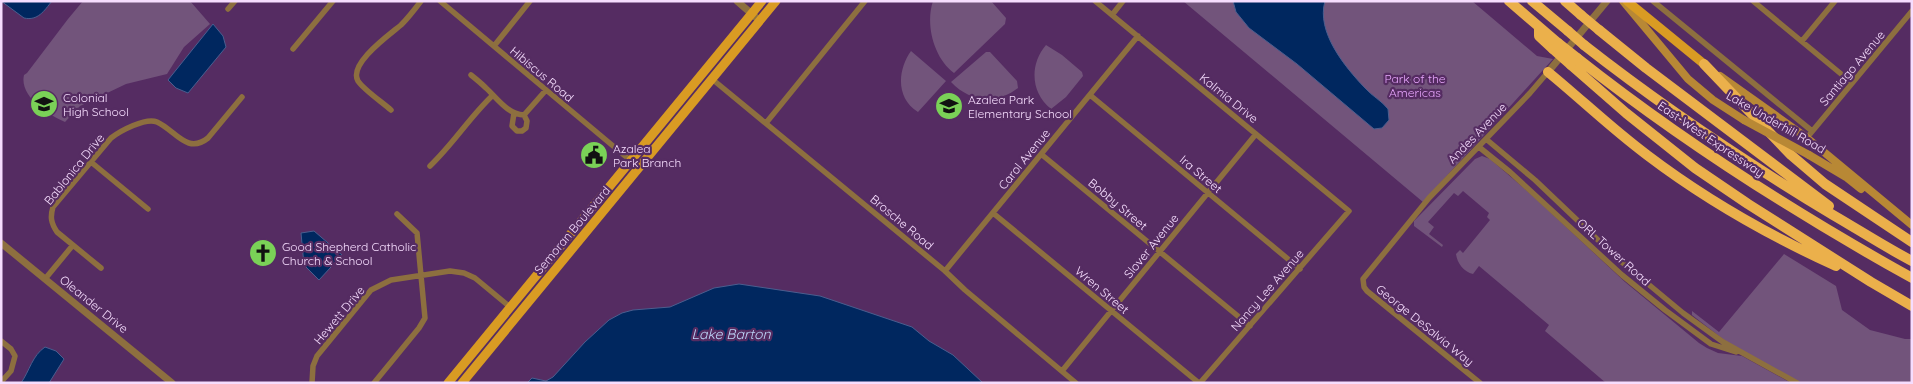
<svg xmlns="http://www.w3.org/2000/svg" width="1913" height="384" viewBox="0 0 1913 384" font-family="Quicksand,sans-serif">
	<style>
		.green { fill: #72547b }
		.water { fill: #00275f; stroke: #4a5e8f }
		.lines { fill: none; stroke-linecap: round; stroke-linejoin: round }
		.minor { stroke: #8d6f3f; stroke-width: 5.5 }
		.tertiary { stroke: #8d6f3f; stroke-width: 7 }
		.secondary { stroke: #b88835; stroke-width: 8 }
		.primary { stroke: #d99b23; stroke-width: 9 }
		.motorway { stroke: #ebb04b; stroke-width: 10 }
		.secondary-bridge { stroke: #b88835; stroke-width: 8 }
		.motorway-bridge { stroke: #ebb04b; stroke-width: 10 }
		.labels { text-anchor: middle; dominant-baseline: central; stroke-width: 4.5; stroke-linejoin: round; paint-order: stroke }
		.street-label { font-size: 12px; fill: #f6ddfe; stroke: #552c62 }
		.park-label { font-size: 12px; fill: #e8a6fd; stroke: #552c62 }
		.poi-label { font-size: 12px; fill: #f6ddfe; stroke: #552c62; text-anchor: start }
		.water-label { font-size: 14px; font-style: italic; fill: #bed6f9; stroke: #552c62 }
	</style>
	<rect width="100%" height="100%" fill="#552c62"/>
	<path class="green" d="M83,1H190L210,24L184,47L167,74L126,84L80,106L65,122C48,115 19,96 24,75L27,73L68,19Z
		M933,1H991L1006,18L1005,24L954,73C934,58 925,25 933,1Z
		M1183,1H1472L1537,56L1553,59L1423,202Z
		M1046,45L1062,55L1082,72L1083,76L1066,97L1051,109C1031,93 1029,65 1046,45Z
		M911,51L946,81L918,112C895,98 898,69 911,51Z
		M986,52H990L1017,81L1018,88C996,105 970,102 951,82Z
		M1482,156L1490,159L1534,197L1625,282L1699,343L1707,348L1718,353L1742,356L1791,383H1606L1545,331L1549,325L1479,266L1473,274C1464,272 1457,263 1456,254L1460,250L1463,253L1490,220L1487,217L1489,213L1463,191L1458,196L1454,193L1428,222L1434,227L1429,234L1443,245L1442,247L1414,226V221L1418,217L1475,159Z
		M1784,254L1836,286L1842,310L1870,330L1905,339H1912V383H1801L1728,343L1692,315V311L1719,332Z"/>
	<path class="water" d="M1,1H52C44,11 38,21 24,18Z
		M1233,1H1325C1316,32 1345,67 1365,88C1372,96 1382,101 1388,109L1389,120L1382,128L1374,129L1297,64L1249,28L1236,12Z
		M213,24L223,36L226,47L188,93L176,88L168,80Z
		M314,231L342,255L319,280L304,265L301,233Z
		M739,284L820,296L912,327L929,341L953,355L983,383H527L532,378L546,381L553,377L585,342L609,320L622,313L633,310L670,307L714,288Z
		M45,347L56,351L64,359L49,383H21C30,370 32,356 45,347Z"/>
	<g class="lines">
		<path class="minor" d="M440,1L631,161
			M1095,1L1349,211L1200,383
			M1653,1L1812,131
			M1753,1L1852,83
			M228,9L235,1
			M1112,15L1123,1
			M1802,41L1835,1
			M494,46L530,1
			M293,49L333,1
			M471,75C476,79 481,83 486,88C497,98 507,114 524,115L546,90
			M712,79L945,271L965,290L1076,383
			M1090,95L1300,269
			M391,110C382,102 364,90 358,81C348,64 389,35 401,25C408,18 415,9 421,1
			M514,113L512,126L517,131H522L526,128L527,121L524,115
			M766,123L865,1
			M1810,134L1912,11
			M1486,139L1535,180L1618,259L1683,313L1723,342L1797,383
			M1479,147L1510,172L1622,275L1665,310L1711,344L1736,352
			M1041,154L1250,326
			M91,162L148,209
			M430,166C454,143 469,118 492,96
			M993,213L1199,383
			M101,268L57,232C51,223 50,217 53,207L111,138C120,131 146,117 157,122C175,130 187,155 208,138L242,97
			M945,271L1138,36
			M45,279L73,245
			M1,341L11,349L15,356L11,371L1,382
			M1062,371L1256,134
			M312,383L313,366L317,356L371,290L391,280L450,271L464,273L475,278L510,307
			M374,383L419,328L425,318L417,233L397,214
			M1480,383L1367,291L1364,287L1363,279L1429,198L1530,93L1548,72"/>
		<path class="tertiary" d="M737,1L760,21
			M1548,72L1607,1
			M1,243L172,383"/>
		<path class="secondary" d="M1623,1L1688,79L1713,100L1744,120
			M1720,76L1807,138L1912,225
			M1809,155L1846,177L1861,189"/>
		<path class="primary" d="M1627,1L1704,64
			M448,383L762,1
			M462,383L776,1"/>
		<path class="motorway" d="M1509,1L1558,43
			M1532,1L1568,31
			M1565,1L1581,15
			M1539,29V36L1553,49
			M1599,30L1646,68L1829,206
			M1584,45C1663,107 1747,163 1833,215C1859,230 1885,247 1912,261
			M1577,58C1682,141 1795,213 1912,278
			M1704,64L1791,155L1825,184L1912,242
			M1571,65L1626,113L1695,168L1748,204L1871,282L1912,306
			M1548,72C1581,99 1612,129 1647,155C1705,199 1770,236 1836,266"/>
		<path class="secondary-bridge" d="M1744,120L1809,155"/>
		<path class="motorway-bridge" d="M1581,15L1599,30
			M1568,31L1584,45
			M1558,43L1577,58
			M1553,49L1571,65"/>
	</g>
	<defs>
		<g id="school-disc" transform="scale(1.4375)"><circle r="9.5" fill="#7ad157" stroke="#552c62"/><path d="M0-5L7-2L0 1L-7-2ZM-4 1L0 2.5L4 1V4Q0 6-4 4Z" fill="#111"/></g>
		<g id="civic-disc" transform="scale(1.4375)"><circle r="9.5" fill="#7ad157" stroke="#552c62"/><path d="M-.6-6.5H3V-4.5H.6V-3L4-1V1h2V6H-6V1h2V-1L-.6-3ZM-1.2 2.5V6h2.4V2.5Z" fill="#111"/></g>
		<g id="church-disc" transform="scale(1.4375)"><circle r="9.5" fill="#7ad157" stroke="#552c62"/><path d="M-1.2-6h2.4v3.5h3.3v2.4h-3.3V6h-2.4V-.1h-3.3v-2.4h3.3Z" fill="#111"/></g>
	</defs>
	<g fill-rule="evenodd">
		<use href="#school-disc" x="44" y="104"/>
		<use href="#school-disc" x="949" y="106"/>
		<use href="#civic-disc" x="594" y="155"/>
		<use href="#church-disc" x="263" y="253"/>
	</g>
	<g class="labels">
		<g class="street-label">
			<text transform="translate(1852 68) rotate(-50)">Santiago Avenue</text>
			<text transform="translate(542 74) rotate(40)">Hibiscus Road</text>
			<text transform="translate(1229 98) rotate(39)">Kalmia Drive</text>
			<text transform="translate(1776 122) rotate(30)">Lake Underhill Road</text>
			<text transform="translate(1477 133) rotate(-46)">Andes Avenue</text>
			<text transform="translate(1711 139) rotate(34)">East-West Expressway</text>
			<text transform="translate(1024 159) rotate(-51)">Carol Avenue</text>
			<text transform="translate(74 169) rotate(-51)">Bablonica Drive</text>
			<text transform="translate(1201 174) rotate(40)">Ira Street</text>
			<text transform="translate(1118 204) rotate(40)">Bobby Street</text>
			<text transform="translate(902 222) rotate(40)">Brosche Road</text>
			<text transform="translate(572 230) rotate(-50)">Semoran Boulevard</text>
			<text transform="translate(1151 246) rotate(-51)">Slover Avenue</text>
			<text transform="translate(1614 252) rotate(42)">ORL Tower Road</text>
			<text transform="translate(1102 290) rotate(40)">Wren Street</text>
			<text transform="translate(1267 290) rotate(-49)">Nancy Lee Avenue</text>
			<text transform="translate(94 304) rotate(39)">Oleander Drive</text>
			<text transform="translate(339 315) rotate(-50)">Hewett Drive</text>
			<text transform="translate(1425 325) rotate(39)">George DeSalvia Way</text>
		</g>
		<g class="park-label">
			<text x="1415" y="78">Park of the<tspan x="1415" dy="14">Americas</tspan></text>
		</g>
		<g class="poi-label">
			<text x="63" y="97">Colonial<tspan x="63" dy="14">High School</tspan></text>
			<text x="968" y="99">Azalea Park<tspan x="968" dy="14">Elementary School</tspan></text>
			<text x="613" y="148">Azalea<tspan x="613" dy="14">Park Branch</tspan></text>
			<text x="282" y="246">Good Shepherd Catholic<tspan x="282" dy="14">Church &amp; School</tspan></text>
		</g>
		<g class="water-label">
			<text x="731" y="334">Lake Barton</text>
		</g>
	</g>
	<rect width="1913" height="384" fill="none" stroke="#f6ddfe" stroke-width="5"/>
</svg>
